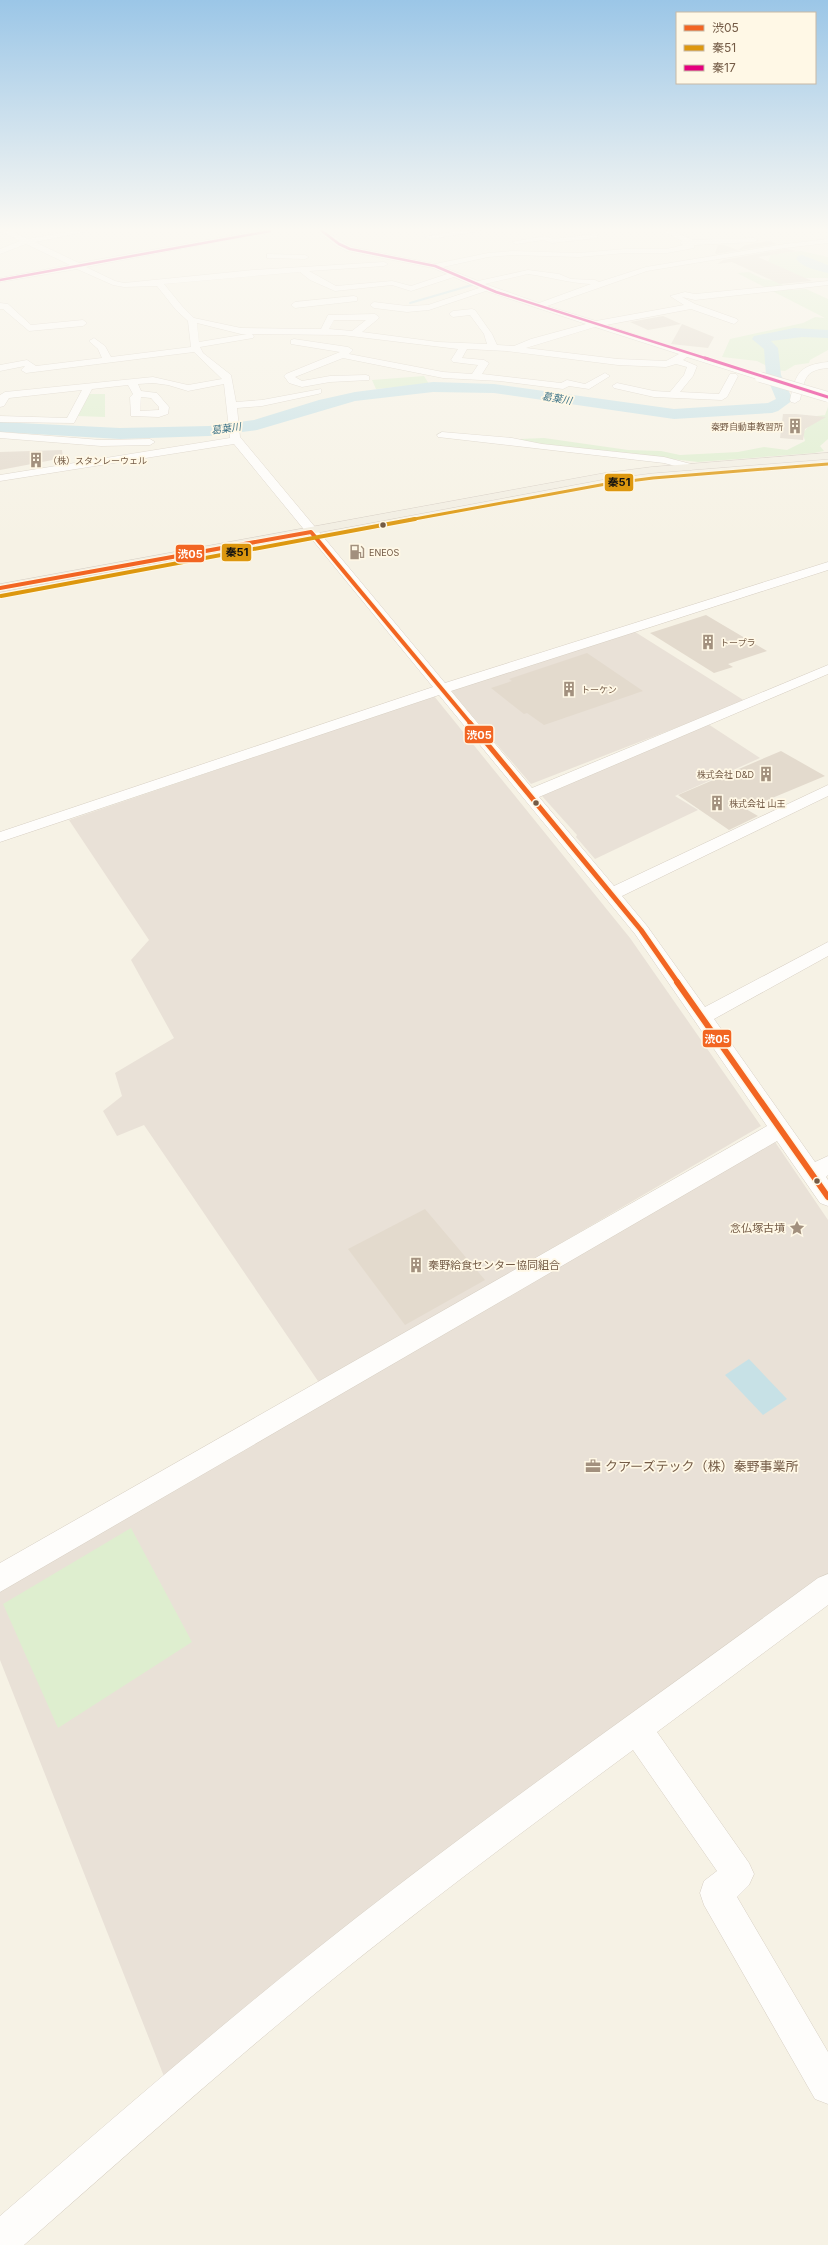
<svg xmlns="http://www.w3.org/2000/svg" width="828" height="2245" viewBox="0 0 828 2245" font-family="Inter,'Noto Sans JP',sans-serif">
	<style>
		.industrial { fill: #e9e1d7 }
		.green { fill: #deeecf }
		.water { fill: #c7e1e6 }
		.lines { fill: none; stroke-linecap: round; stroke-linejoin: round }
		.stream { stroke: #c7e1e6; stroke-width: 2 }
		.river { fill: #c7e1e6; fill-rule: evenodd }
		.building { fill: #e3dacd }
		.minor-casing { stroke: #d7cfc3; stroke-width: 1 }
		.major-casing { stroke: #d5cdc3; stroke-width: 1 }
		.minor { fill: #fefdfb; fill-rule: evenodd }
		.major { fill: #f2eee2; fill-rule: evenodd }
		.minor-bridge-casing { stroke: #d7cfc3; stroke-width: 11; stroke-linecap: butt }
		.minor-bridge { stroke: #fefdfb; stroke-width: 10 }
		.bus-1-far2-casing { stroke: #fff8e6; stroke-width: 6 }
		.bus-1-far1-casing { stroke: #fff8e6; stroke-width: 8 }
		.bus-1-casing { stroke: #fff8e6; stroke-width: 9 }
		.bus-2-far1-casing { stroke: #fff8e6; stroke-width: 4.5 }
		.bus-2-casing { stroke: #fff8e6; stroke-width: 6 }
		.bus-3-far1-casing { stroke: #fff8e6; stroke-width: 3.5 }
		.bus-3-casing { stroke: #fff8e6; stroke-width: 4.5 }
		.bus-1-far2 { stroke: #f26522; stroke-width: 4 }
		.bus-1-far1 { stroke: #f26522; stroke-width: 5 }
		.bus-1 { stroke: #f26522; stroke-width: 6 }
		.bus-2-far1 { stroke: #dd970e; stroke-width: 3 }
		.bus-2 { stroke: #dd970e; stroke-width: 4 }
		.bus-3-far1 { stroke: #e5007d; stroke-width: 2.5 }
		.bus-3 { stroke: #e5007d; stroke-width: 3 }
		.bus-dot { fill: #745b46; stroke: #fff8e6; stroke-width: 1.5 }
		.labels { text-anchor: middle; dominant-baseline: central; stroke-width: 3.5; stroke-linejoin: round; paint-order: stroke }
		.far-poi-label { font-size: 9px; fill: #745b46; stroke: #fff8e6; text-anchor: start }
		.far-water-label { font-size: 10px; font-style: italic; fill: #3e7489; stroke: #fff8e6 }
		.poi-label { font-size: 11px; fill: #745b46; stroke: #fff8e6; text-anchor: end }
		.near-poi-label { font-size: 13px; fill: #745b46; stroke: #fff8e6; text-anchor: start }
		.line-badge { stroke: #fff8e6; stroke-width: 1.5 }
		.badge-label { font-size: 11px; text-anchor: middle; font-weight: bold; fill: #fff }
		.pale-badge-label { font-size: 11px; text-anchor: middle; font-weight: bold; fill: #111 }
	</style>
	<rect width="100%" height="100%" fill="#f6f2e5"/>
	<path class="industrial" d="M632,630L745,701L531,784L450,690Z
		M434,696L630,938L761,1126L320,1384L144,1125L117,1136L103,1111L122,1096L115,1073L174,1038L131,960L149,940L69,820Z
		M708,724L760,758L675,796L698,810L595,859L576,837L577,835L542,796Z
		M773,1139L828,1220V1573L165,2079L0,1660V1587Z"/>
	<path class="green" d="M801,251L828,257V278H790L768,262L771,254Z
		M749,272L763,279L775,281L793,290L806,289L828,299V350L810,360L809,363L795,365L785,371L775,370L757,361L722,357L730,339L803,323L815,317L825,318L737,273Z
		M424,376L429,384L376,389L372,380Z
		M88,394H105V417L77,416Z
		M828,407V439L820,446L824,451L814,453L698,462L522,442L520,439L544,438L628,450L661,451L680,455L738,452L764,447L787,450L805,441L803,433L817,416L825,415Z
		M131,1528L192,1642L58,1728L3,1604Z"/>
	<path class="water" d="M749,1359L787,1399L763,1415L725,1375Z"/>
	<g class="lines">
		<path class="stream" d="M410,303L472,285"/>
		<path class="river" d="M802,255L828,265V273C817,270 803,268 796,259L798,256Z
			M794,328L828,330V338L802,337L771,341L778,348L781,375L793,400L778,411L772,413L674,419L494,393L433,392L355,401L257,430L209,436L120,439L0,432V422L120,428L209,426L254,420L319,400L355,392L433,382L494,384L674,409L768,403L776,399L766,375L764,349L752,339L754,336Z"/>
	</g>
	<path class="building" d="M769,241L777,244L716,254L715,253L718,245H724L738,250L745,245Z
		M785,249L797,251L758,257L812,281L780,284L732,262L717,264L723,260Z
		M663,316L681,324L648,330L630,322Z
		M682,324L714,337L708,348L671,344Z
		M783,414H796L826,417L805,429L803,440L780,438Z
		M62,450L63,458L0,470V452Z
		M706,615L767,651L728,664L733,667L714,673L650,633Z
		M587,653L643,691L544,725L527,713L524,714L491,688L512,681L509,679Z
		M781,751L825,776L746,809L758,816L729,830L678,795Z
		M425,1209L485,1280L405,1325L348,1249Z"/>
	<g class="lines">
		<g class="minor-casing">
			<path id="minor" d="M1,231H11L28,239L72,231H89L35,242L79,263L257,231H275L86,267L115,281L124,283L253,270L384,262L388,264L384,266L309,271L336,286L392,281L411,286L447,274L433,268L347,251L336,246L318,231C331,231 340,242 352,247L435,264L488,253L512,251L579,253L625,249H667L683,245L680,243L682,241L663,231H673L693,240L754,238L758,240L754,242L694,245V248L667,253H625L579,257L512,255L488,257L443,267L478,281L528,270L559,274L571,279L595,280L599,282L646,267L785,244L828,239V243L785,248L647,271L547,306L596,321L684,305L670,296L685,292L695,294L828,281V285L695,300L682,297L695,304L737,319L738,321L734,324L691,309L606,325L765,377L763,379H757L687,357L683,360L697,366L693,376L680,392L719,394L730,374H736L738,376L727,397L722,400L654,397L614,388L612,386L617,383L654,391L670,392L684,375L687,367L676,364L666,367L618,365L507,351L467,349L462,358L484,360L489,363L482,374L561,383L567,380L585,384L605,373L610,376L589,389L569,386L563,389L500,381L443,378L343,358L295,377L302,381L330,376L366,375L369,376V380L330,382L302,387L289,383L284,376L286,374L340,352L291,344V340L294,339L348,347L353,350L349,354L443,372L472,374L478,365L453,362L451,360L458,349L342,335L252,334L254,336L253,338L200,347L203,353L231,375L236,402L262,400L321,389V393L318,394L262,406L237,408L240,437L445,683L828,562V570L451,691L532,788L828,665V674L539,797L614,886L828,785V796L622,896L647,926L705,1007L828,942V956L714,1019L815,1162L828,1156V1175L826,1177L828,1180V1206L820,1203L777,1141L0,1592V1563L767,1126L635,934L439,695L0,842V832L433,687L234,444L0,481V475L230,438L224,384L188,391L168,385L153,383L138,384L141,391L157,393L169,407L168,414L159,417L131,416L130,397L133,394L128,385L92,389L74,423L0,422V416L67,418L82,390L9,398L4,406L0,407V395L5,392L153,377L188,385L222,379L194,352L26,373L21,370L25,366L0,371V365L27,360L36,366L102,358L98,349L89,341L94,338L105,346L111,357L191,347L188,321L176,310L157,286L124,287L113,285L77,269L0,282V278L70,265L26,244L0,254V249L20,241ZM300,272L310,280L335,291L392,285L411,291L454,277L479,288L428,305L407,306L374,302L370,305L374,308L407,312L429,310L486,291L586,324L531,339L514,346L497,345L492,334L475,310L472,309L453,311L449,314L453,317L470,315L484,334L487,344L438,342L362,332L378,319L379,317L375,314L328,315L321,329L241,328L194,318L182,306L164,284ZM528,274C550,277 569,283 591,284L539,303L485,284ZM334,320H366L352,331L329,329ZM197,323L241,334H247L199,342ZM595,327L679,354L666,361L618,359L526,348ZM141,397L151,398L159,407V410L140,411Z
				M457,231H481L429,239L425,237Z
				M594,234H597V238L552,243L544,240L516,244L512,242L545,236L553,239Z
				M267,254L305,255L309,257L305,259L270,258H267Z
				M354,296L357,297V301L295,308L291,305L295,302Z
				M0,303L8,304L31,325L83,320L87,323L83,326L29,331L3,309H0Z
				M828,362V368C804,370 805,379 800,400L795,403L791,402L790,400C796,373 799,365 828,362Z
				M0,432L101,440L150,439L155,442L150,445L101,446L0,438Z
				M442,432L512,438L542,444L664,457L695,465L696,467L691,470L664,463L438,437L437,435Z
				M828,1574V1605L657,1732L749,1863L754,1874L749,1885L737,1897L828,2052V2104L815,2099L704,1905L700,1893L704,1881L717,1871L633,1750C526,1829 420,1908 317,1992C217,2074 121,2160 24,2245H0V2216C117,2115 234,2013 356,1918C507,1800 664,1691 818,1578Z"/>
		</g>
		<g class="major-casing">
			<path id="major" d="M828,453V459L652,473L605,479L0,592V584L605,473L652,467Z"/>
		</g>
		<use href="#minor" class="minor"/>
		<use href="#major" class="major"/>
		<g class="minor-bridge-casing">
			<path id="minor-bridge" d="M760,377L828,397"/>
		</g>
		<use href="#minor-bridge" class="minor-bridge"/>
		<g class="bus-1-far2-casing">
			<path id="bus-1-far2" d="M0,588L311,532L471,724"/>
		</g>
		<g class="bus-1-far1-casing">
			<path id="bus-1-far1" d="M470,723L641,930L678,983"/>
		</g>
		<g class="bus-1-casing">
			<path id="bus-1" d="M677,982L828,1197"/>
		</g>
		<g class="bus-2-far1-casing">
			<path id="bus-2-far1" d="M409,520L606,484L653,478L828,464"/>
		</g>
		<g class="bus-2-casing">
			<path id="bus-2" d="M1,596L415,519"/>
		</g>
		<g class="bus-3-far1-casing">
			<path id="bus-3-far1" d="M322,231L339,244L350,249L435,266L496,292L708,359
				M0,280L270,231"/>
		</g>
		<g class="bus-3-casing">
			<path id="bus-3" d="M705,358L828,397"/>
		</g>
		<use href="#bus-1-far2" class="bus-1-far2"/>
		<use href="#bus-1-far1" class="bus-1-far1"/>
		<use href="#bus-1" class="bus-1"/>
		<use href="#bus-2-far1" class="bus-2-far1"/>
		<use href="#bus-2" class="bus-2"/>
		<use href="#bus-3-far1" class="bus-3-far1"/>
		<use href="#bus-3" class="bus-3"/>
	</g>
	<linearGradient id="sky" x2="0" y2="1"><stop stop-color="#9bc6e7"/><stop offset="0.42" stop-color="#fbf9f3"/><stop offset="1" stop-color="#fbf9f3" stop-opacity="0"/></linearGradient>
	<rect width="828" height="546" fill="url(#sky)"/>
	<defs>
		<g id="building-bare" transform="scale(1.2)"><path d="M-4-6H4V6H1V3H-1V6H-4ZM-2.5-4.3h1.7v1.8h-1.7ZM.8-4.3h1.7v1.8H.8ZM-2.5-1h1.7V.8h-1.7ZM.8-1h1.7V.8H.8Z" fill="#a2907e" stroke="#fff8e6" stroke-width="2.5" paint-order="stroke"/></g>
		<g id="fuel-bare" transform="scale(1.2)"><path d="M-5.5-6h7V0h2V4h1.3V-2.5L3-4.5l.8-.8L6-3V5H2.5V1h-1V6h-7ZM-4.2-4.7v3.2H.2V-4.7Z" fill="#a2907e" stroke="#fff8e6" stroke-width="2.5" paint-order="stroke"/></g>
		<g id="sight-bare" transform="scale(1.2)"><path d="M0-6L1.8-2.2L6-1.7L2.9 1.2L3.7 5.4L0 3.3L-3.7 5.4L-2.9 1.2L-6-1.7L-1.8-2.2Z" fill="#a2907e" stroke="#fff8e6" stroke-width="2.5" paint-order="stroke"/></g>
		<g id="office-bare" transform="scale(1.2)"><path d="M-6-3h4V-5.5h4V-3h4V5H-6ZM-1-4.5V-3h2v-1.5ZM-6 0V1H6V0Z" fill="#a2907e" stroke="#fff8e6" stroke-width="2.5" paint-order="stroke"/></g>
	</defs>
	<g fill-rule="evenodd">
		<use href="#building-bare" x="795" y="426"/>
		<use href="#building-bare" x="36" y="460"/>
		<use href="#fuel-bare" x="357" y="552"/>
		<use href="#building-bare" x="708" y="642"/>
		<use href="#building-bare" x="569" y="689"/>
		<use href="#building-bare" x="766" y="774"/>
		<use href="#building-bare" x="717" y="803"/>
		<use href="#sight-bare" x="797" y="1228"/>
		<use href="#building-bare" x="416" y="1265"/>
		<use href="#office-bare" x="593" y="1466"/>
	</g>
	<g class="bus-dot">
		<circle cx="383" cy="525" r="3.5"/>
		<circle cx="536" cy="803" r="3.5"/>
		<circle cx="817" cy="1181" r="3.5"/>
	</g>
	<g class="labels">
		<g class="far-poi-label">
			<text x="783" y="426" text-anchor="end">秦野自動車教習所</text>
			<text x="48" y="460">（株）スタンレーウェル</text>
			<text x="369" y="552">ENEOS</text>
			<text x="720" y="642">トープラ</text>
			<text x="581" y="689">トーケン</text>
			<text x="754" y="774" text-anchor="end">株式会社 D&amp;D</text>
			<text x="729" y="803">株式会社 山王</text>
		</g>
		<g class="far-water-label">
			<text transform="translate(557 398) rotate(10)">葛葉川</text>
			<text transform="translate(226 428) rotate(-8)">葛葉川</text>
		</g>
		<g class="poi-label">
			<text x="785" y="1228">念仏塚古墳</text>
			<text x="428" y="1265" text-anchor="start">秦野給食センター協同組合</text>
		</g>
		<g class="near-poi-label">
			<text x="605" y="1466">クアーズテック（株）秦野事業所</text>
		</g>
	</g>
	<g class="line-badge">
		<rect x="604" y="473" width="30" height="19" rx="4" fill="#dd970e"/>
		<rect x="221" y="543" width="31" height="19" rx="4" fill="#dd970e"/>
		<rect x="175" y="544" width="30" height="19" rx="4" fill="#f26522"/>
		<rect x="464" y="725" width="30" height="19" rx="4" fill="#f26522"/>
		<rect x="702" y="1029" width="30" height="19" rx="4" fill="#f26522"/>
	</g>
	<g class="badge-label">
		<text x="190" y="558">渋05</text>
		<text x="479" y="739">渋05</text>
		<text x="717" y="1043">渋05</text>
	</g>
	<g class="pale-badge-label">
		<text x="619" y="486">秦51</text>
		<text x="237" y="556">秦51</text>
	</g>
	<rect x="676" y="12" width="140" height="72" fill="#fff8e6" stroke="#c7b9a6"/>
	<rect x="684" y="25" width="20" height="6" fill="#f26522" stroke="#c7b9a6"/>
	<text x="712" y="32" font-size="12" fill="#745b46">渋05</text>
	<rect x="684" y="45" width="20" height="6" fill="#dd970e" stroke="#c7b9a6"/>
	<text x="712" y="52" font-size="12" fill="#745b46">秦51</text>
	<rect x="684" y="65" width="20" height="6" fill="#e5007d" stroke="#c7b9a6"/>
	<text x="712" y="72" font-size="12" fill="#745b46">秦17</text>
</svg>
